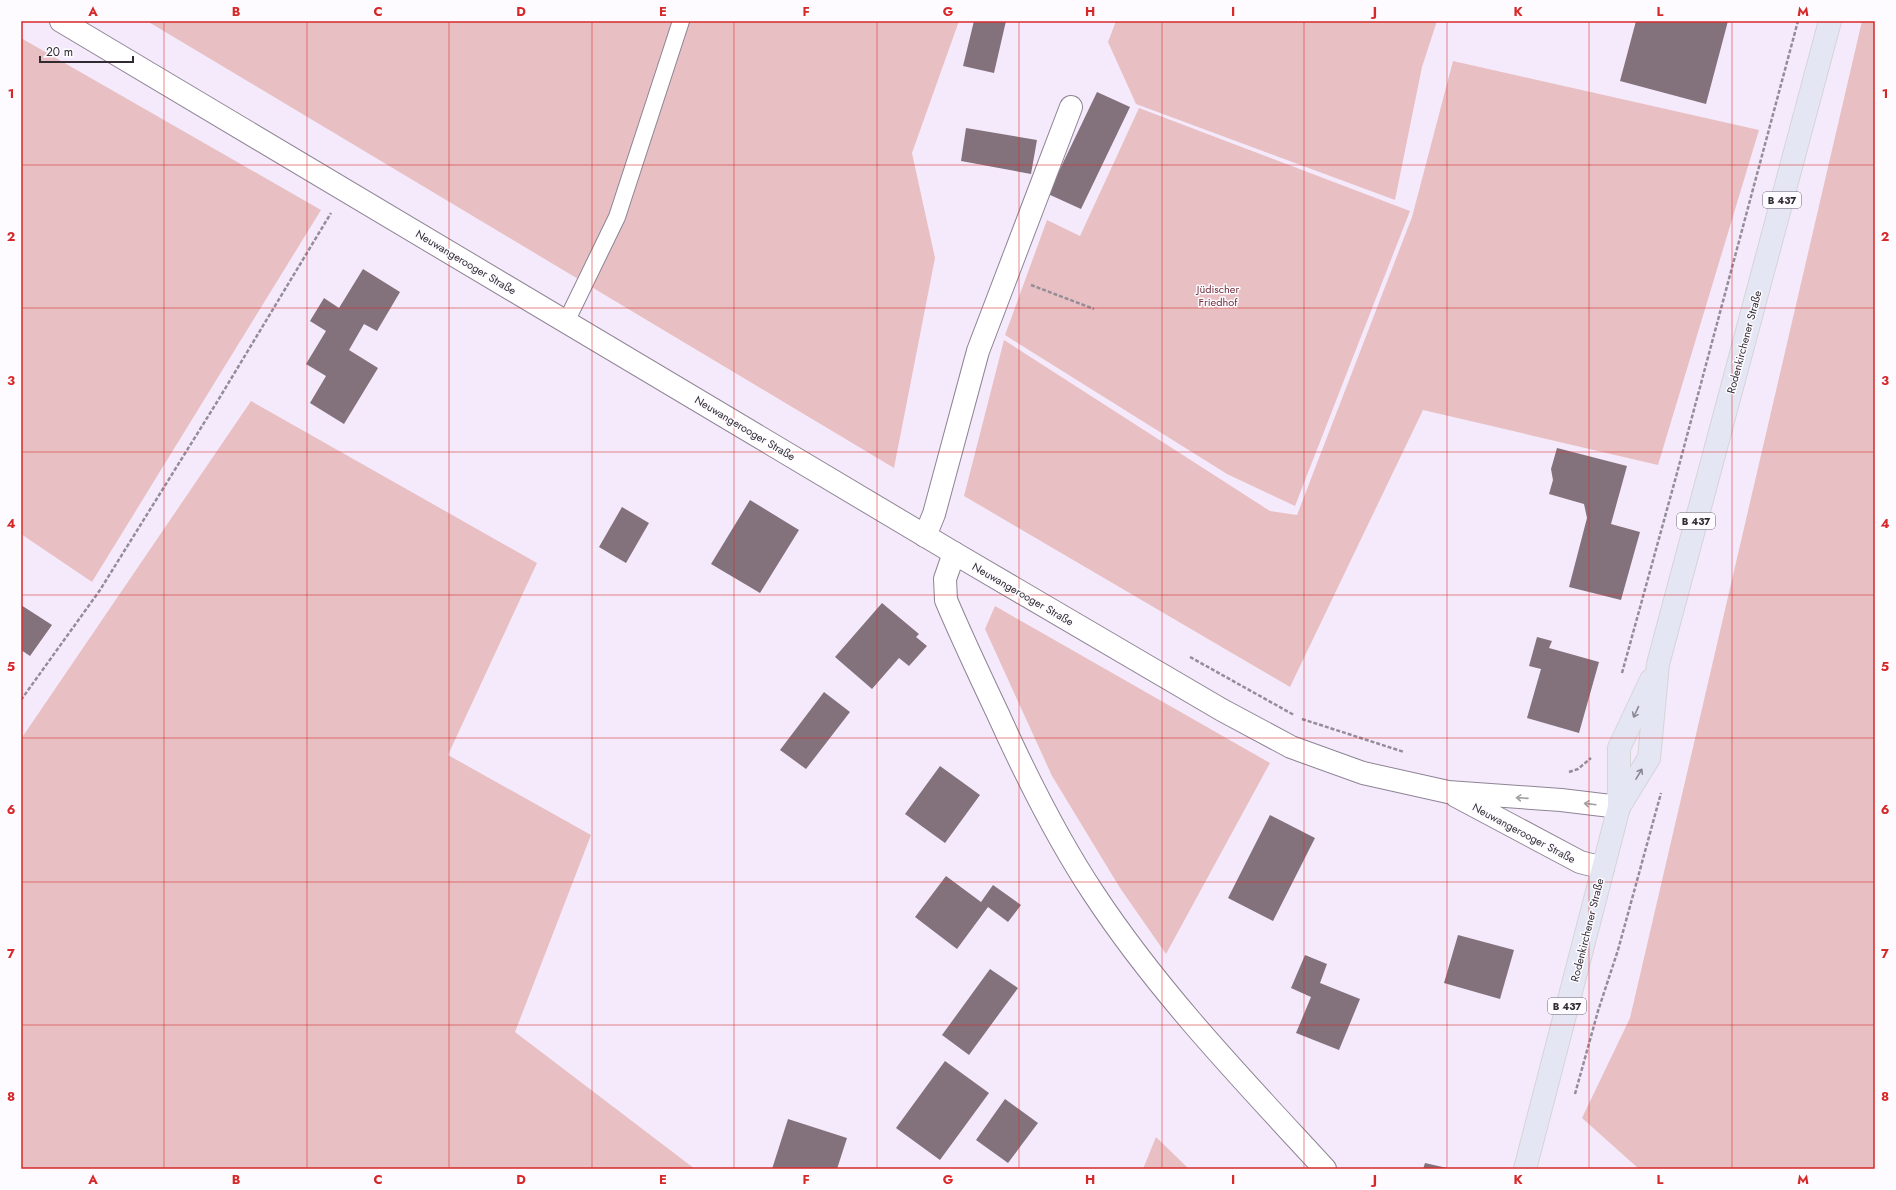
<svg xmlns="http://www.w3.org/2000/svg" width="1896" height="1190" viewBox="0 0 1896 1190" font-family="Jost,sans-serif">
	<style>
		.green { fill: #e8c0c3 }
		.building { fill: #83727c }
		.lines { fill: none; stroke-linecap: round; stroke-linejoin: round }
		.service-casing { stroke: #8e8494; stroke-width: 18 }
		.minor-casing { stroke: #8e8494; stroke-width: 24 }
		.tertiary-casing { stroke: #8e8494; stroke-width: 24 }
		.primary-casing { stroke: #d5d5d6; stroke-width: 24 }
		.path { stroke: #948d99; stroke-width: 2.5; stroke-dasharray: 4 2; stroke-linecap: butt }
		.service { stroke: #fff; stroke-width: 16 }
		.minor { stroke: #fff; stroke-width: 22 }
		.tertiary { stroke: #fff; stroke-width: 22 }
		.primary { stroke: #e5e6f4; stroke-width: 22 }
		.oneway { stroke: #8a8892 }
		.oneway2 { stroke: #a1a0a2 }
		.grid { fill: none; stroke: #d62828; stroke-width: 1; stroke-opacity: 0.55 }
		.labels { text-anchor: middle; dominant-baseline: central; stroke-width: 3; stroke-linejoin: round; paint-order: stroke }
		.shield { fill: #fdfbff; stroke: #6d696f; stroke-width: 1 }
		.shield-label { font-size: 10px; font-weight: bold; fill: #2f2b31 }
		.street-label { font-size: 11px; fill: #2f2b31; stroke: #fdfbff }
		.park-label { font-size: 11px; fill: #6f2d37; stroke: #fdfbff }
		.neatline { fill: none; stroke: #d62828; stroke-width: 1.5 }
		.grid-label { font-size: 13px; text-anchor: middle; font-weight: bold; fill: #d62828 }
	</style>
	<rect width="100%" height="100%" fill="#f5eafc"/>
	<path class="green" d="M147,21H959L912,153L935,258L894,468Z
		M1116,21H1437L1422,67L1395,200L1136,104L1108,42Z
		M1862,21H1875V1169H1639L1582,1118L1630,1018Z
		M21,38L321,210L92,582L21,534Z
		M1453,61L1759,130L1658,465L1423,410L1290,687L964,496L1004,340L1270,511L1297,515L1412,217Z
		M1139,108L1410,211L1295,506L1227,474L1005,335L1047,220L1080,236Z
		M251,401L537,563L448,755L591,835L515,1032L695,1169H21V739Z
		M995,606L1270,763L1166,954L1120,888L1052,776L985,629Z
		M1156,1137L1189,1169H1143Z"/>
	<path class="building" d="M974,21H1006L994,73L963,66Z
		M1636,21H1728L1706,104L1620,81Z
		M1097,92L1130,107L1081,209L1048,194Z
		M966,128L1037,140L1031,174L961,161Z
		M363,269L400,292L377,331L364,324L349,350L378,368L344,424L310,403L326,376L306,364L326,331L310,321L324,298L339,308Z
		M1557,448L1627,466L1611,524L1640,532L1621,600L1569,587L1587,518L1584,504L1549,494L1553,480L1551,469Z
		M750,500L799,530L760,593L711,564Z
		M622,507L649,523L626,563L599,547Z
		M882,603L919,634L916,637L927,646L909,666L899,658L872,689L835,657Z
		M21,605L52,625L30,656L21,650Z
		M1537,637L1552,641L1549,648L1599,662L1579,733L1527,718L1541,669L1529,666Z
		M824,692L850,712L806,769L780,750Z
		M940,766L980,795L945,843L905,814Z
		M1270,815L1315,838L1273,921L1228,898Z
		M946,876L981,902L993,885L1021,905L1008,922L988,907L957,949L915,917Z
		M1458,935L1514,950L1500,999L1444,983Z
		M1305,955L1327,964L1320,983L1360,999L1339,1050L1296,1033L1311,997L1291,988Z
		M990,969L1018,988L969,1055L942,1035Z
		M945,1061L989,1093L940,1160L896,1128Z
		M1005,1099L1038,1123L1008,1163L976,1140Z
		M788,1119L847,1138L837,1169H772Z
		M1425,1163L1447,1168V1169H1423Z"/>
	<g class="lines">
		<g class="service-casing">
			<path id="service" d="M566,322L617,217L681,21"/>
		</g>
		<g class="minor-casing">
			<path id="minor" d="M925,536L934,514L978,351L1071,107
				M954,553L945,579L946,600C962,638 980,676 998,714C1026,776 1056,837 1094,894C1160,994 1244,1081 1325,1169"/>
		</g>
		<g class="tertiary-casing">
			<path id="tertiary" d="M61,21L954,553L1222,710L1291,747L1363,773L1448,792L1561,800L1619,807
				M1456,796L1580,862L1603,868"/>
		</g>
		<g class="primary-casing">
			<path id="primary" d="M1619,807L1649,758L1658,664L1830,21
				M1525,1169L1619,807V748L1651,680"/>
		</g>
		<path class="path" d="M1031,285L1094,309
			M1190,657L1294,715
			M1622,673L1677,473L1798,21
			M21,700L100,590L217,402L331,213
			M1302,719L1404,752
			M1569,772L1578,769L1591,758
			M1575,1094L1598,1011L1618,950L1661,793"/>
		<use href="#service" class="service"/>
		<use href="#minor" class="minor"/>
		<use href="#tertiary" class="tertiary"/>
		<use href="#primary" class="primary"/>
	</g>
	<defs><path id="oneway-shaft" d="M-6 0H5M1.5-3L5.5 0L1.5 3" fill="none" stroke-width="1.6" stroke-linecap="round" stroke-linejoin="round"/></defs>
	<g class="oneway">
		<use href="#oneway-shaft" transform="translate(1636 712) rotate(115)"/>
		<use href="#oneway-shaft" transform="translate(1639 774) rotate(-59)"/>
	</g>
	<g class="oneway2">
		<use href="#oneway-shaft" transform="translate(1522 798) rotate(-176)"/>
		<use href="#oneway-shaft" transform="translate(1590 804) rotate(-173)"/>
	</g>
	<path class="grid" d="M164,21V1169M307,21V1169M449,21V1169M592,21V1169M734,21V1169M877,21V1169M1019,21V1169M1162,21V1169M1304,21V1169M1447,21V1169M1589,21V1169M1732,21V1169M21,165H1875M21,308H1875M21,452H1875M21,595H1875M21,738H1875M21,882H1875M21,1025H1875"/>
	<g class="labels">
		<g class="shield">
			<rect x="1763" y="192" width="38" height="16" rx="3"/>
			<rect x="1677" y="513" width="38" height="16" rx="3"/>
			<rect x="1548" y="998" width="38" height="16" rx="3"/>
		</g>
		<g class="shield-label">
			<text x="1782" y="200">B 437</text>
			<text x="1696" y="521">B 437</text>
			<text x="1567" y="1006">B 437</text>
		</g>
		<g class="street-label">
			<text transform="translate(466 262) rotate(31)">Neuwangerooger Straße</text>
			<text transform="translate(1744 342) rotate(-75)">Rodenkirchener Straße</text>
			<text transform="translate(745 428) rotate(31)">Neuwangerooger Straße</text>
			<text transform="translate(1023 594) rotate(30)">Neuwangerooger Straße</text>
			<text transform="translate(1524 833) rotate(28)">Neuwangerooger Straße</text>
			<text transform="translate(1587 930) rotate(-76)">Rodenkirchener Straße</text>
		</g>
		<g class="park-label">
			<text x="1218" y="289">Jüdischer<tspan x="1218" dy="13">Friedhof</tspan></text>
		</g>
	</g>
	<rect width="1896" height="1190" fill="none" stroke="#fdfbff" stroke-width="44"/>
	<path d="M40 56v6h93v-6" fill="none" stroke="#2f2b31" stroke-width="2"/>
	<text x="46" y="56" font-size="12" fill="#2f2b31" stroke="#fdfbff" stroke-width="3" paint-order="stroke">20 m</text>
	<rect x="22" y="22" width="1852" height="1146" class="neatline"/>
	<g class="grid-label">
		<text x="93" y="16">A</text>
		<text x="236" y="16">B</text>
		<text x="378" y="16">C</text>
		<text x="521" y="16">D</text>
		<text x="663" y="16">E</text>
		<text x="806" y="16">F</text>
		<text x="948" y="16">G</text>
		<text x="1090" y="16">H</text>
		<text x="1233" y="16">I</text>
		<text x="1375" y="16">J</text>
		<text x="1518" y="16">K</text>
		<text x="1660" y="16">L</text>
		<text x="1803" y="16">M</text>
		<text x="11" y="98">1</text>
		<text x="1885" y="98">1</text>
		<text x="11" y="241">2</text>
		<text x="1885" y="241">2</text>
		<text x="11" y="385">3</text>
		<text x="1885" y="385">3</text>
		<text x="11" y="528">4</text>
		<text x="1885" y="528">4</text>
		<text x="11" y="671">5</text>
		<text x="1885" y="671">5</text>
		<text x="11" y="814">6</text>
		<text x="1885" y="814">6</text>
		<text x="11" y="958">7</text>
		<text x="1885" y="958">7</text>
		<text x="11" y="1101">8</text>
		<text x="1885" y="1101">8</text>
		<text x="93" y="1184">A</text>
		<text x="236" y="1184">B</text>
		<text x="378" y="1184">C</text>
		<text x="521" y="1184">D</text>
		<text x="663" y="1184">E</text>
		<text x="806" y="1184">F</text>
		<text x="948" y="1184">G</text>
		<text x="1090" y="1184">H</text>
		<text x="1233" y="1184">I</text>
		<text x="1375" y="1184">J</text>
		<text x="1518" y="1184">K</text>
		<text x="1660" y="1184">L</text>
		<text x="1803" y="1184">M</text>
	</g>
</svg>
